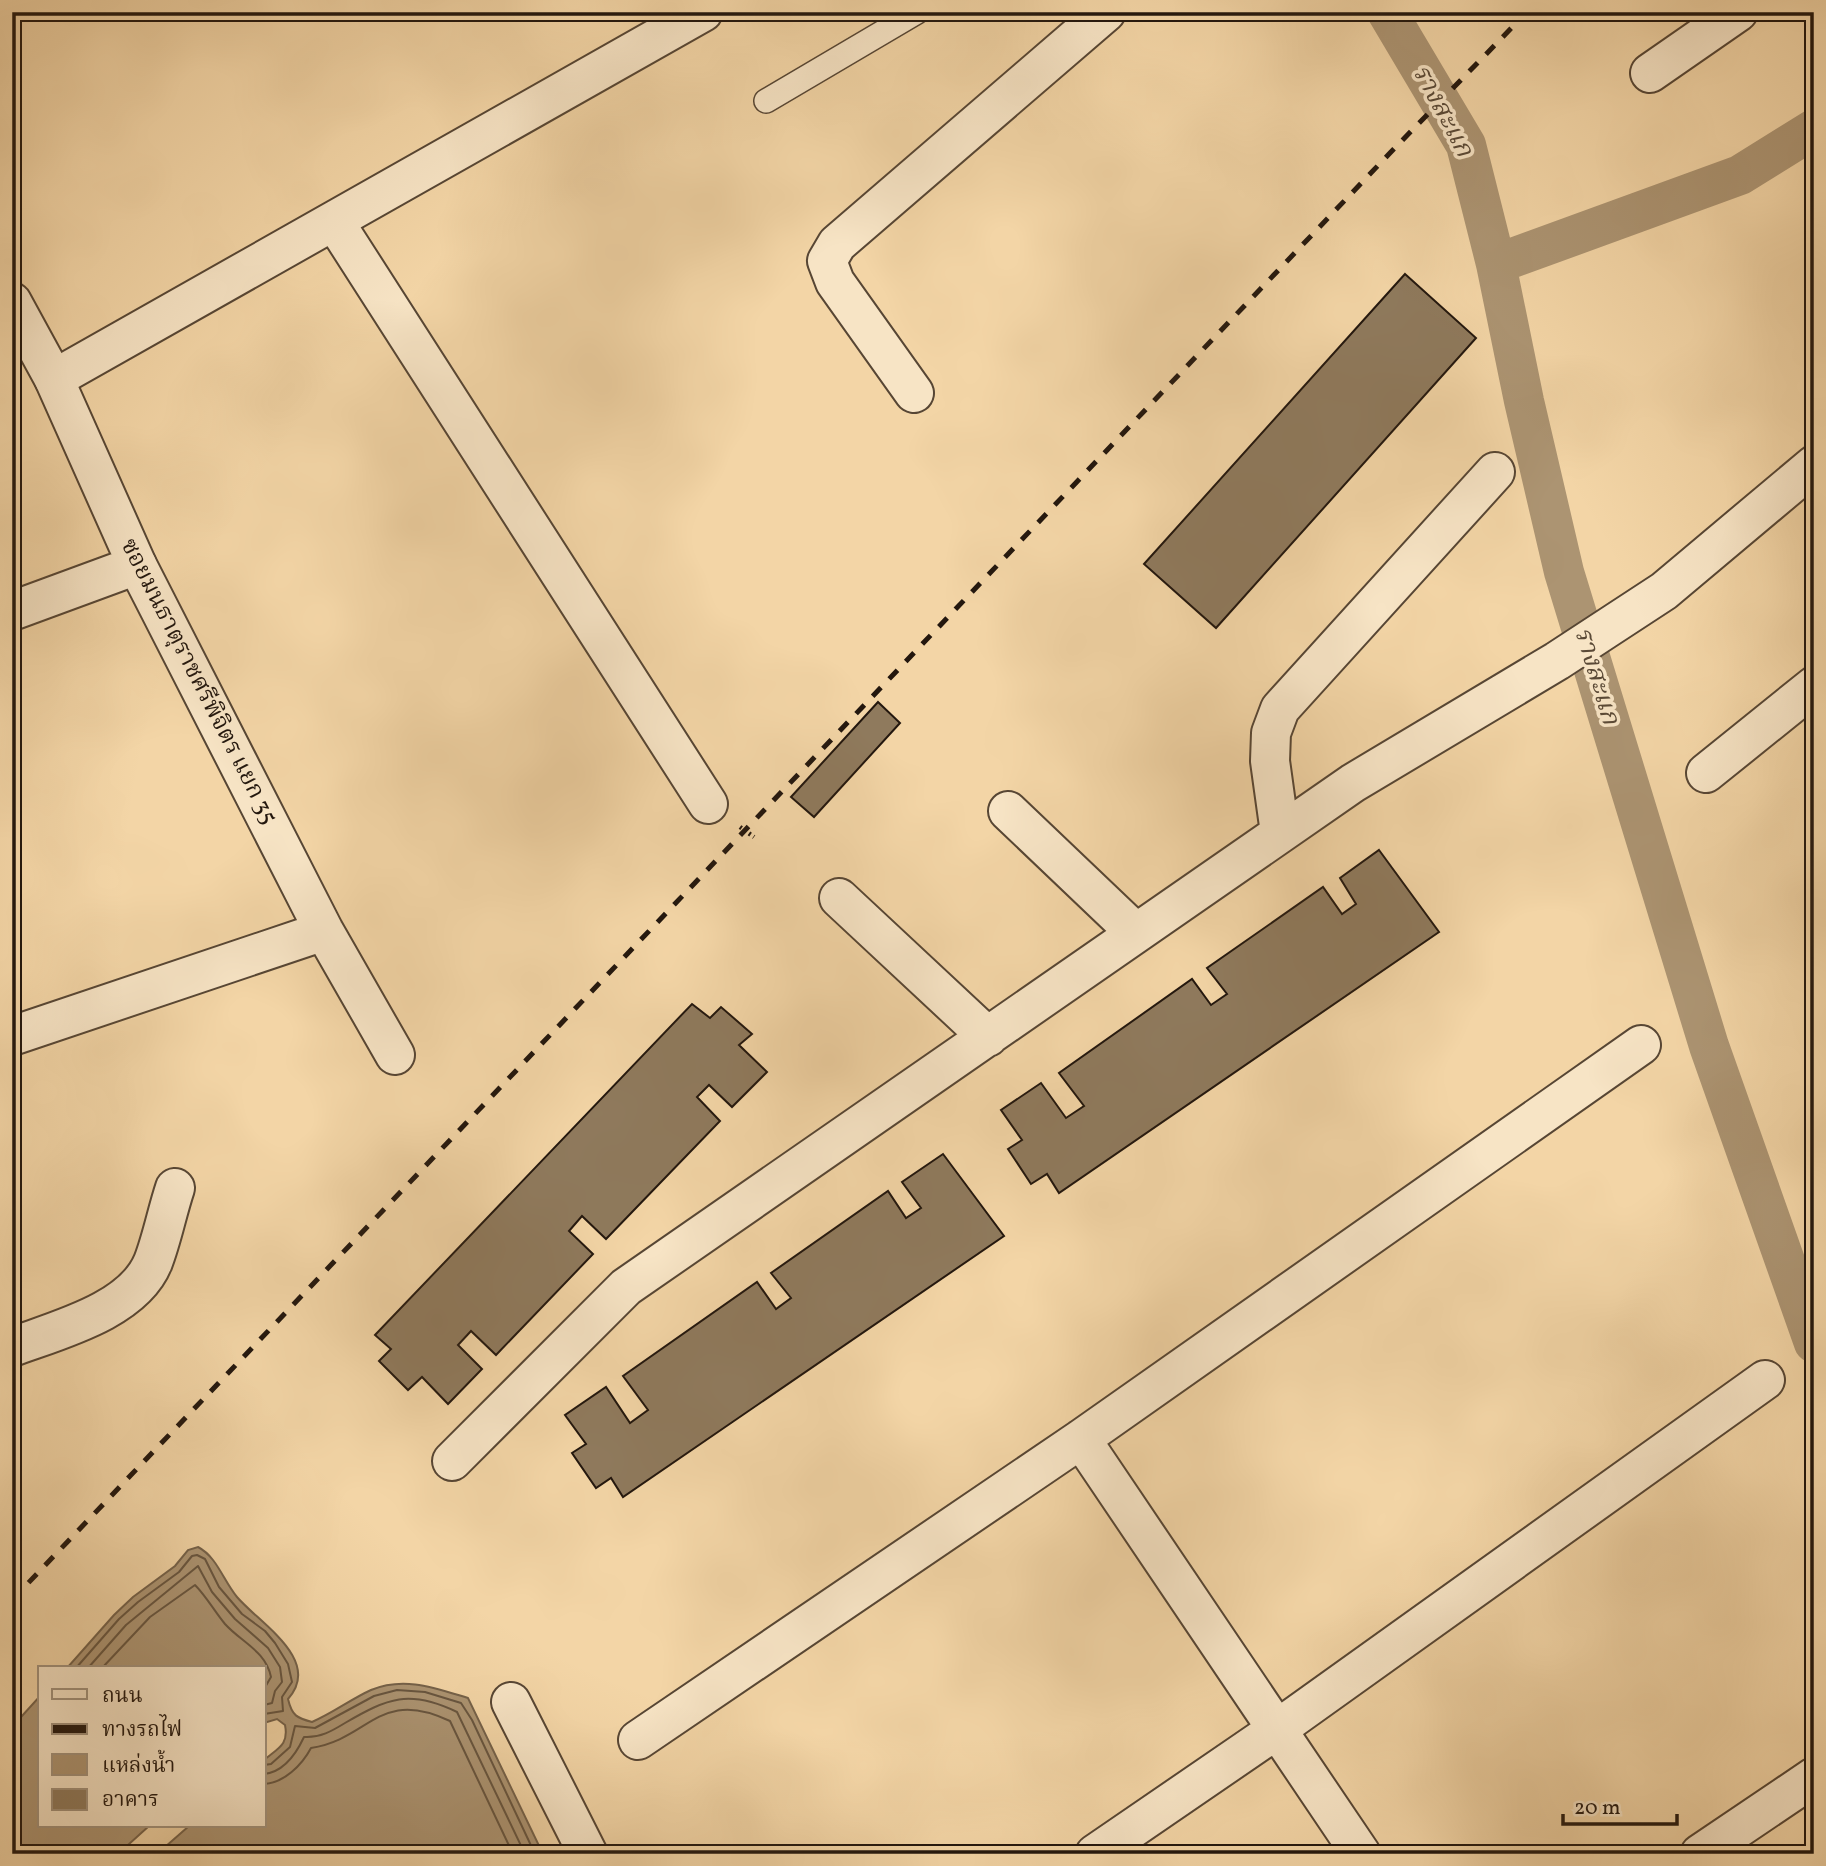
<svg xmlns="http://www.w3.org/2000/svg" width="1826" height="1866" viewBox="0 0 1826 1866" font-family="Vollkorn,'Noto Serif Thai',serif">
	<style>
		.water { fill: #ac9472; stroke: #75624a; stroke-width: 2 }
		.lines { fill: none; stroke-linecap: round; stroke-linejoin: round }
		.shore { stroke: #685640; stroke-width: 2 }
		.canal { stroke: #ac9472; stroke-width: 40 }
		.building { fill: #8f7a5d; stroke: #23170e; stroke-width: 2 }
		.service-casing { stroke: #574634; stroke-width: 26 }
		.minor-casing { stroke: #574634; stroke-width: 42 }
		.tertiary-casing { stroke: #574634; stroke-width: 42 }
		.path { stroke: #23170e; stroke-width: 4.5; stroke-dasharray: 2 3.5; stroke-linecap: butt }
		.service { stroke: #f7e4c5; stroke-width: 23 }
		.minor { stroke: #f7e4c5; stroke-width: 38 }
		.tertiary { stroke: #f7e4c5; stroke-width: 38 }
		.rail { stroke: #23170e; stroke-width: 5; stroke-dasharray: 12 12; stroke-linecap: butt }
		.labels { text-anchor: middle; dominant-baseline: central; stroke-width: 7; stroke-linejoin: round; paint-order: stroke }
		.street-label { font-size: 24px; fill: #23170e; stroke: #f7e4c5 }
		.water-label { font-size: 26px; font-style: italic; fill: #5a4936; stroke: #f7e4c5 }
	</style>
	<rect width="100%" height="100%" fill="#f3d5a6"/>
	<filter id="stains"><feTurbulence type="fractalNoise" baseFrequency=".00286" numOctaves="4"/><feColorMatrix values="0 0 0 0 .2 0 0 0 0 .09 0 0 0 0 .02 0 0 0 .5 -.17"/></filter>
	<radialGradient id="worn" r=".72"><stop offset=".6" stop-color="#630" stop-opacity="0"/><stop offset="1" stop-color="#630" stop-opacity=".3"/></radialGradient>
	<path class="water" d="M198,1547C217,1557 223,1580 237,1597C259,1623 323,1660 288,1699C292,1716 297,1718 312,1722C333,1713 351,1699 371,1690C404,1676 435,1688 468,1698L543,1854H157L189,1826H264V1760C278,1748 289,1745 285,1725L277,1719L264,1723V1668H67L114,1615L133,1597L175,1566L188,1550Z
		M40,1696V1826H149L118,1854H12V1727Z"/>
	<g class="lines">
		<path class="shore" d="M76,1668L119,1619L138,1602L179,1572L192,1556L197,1555L205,1559L219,1587L242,1614L265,1631L275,1643L288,1664L292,1682L282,1697L283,1711L264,1714
			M88,1668L126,1625L198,1566L212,1592L235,1619L268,1648L280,1667L282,1682L275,1691L272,1703L264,1705
			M102,1668L150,1617L195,1585C206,1596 215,1612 225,1624C241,1642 266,1651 271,1677L264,1689
			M264,1765L271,1764L290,1747L295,1726L315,1728L374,1696L397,1690L425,1692L461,1703L472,1720L535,1854
			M264,1774C284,1772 297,1752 304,1737C320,1738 332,1731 345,1723C388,1698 409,1689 457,1712L525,1854
			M264,1784C284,1783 302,1765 311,1748C370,1739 379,1687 450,1721L513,1854"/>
		<path class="canal" d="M1387,12L1466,145L1496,264L1524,401L1564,572L1709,1046L1814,1343
			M1496,264L1740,175L1814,129"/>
	</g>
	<path class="building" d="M1405,274L1476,338L1216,628L1144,564Z
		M878,702L900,723L814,817L791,797Z
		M1379,850L1439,932L1059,1193L1047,1174L1031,1184L1008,1149L1022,1140L1001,1110L1041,1083L1066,1118L1084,1106L1059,1073L1192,979L1211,1005L1227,994L1207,968L1323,887L1342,914L1356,904L1340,878Z
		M692,1004L710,1018L721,1007L752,1034L739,1045L767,1072L732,1107L709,1085L697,1097L720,1121L606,1239L582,1216L569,1231L593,1254L496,1355L471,1331L458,1345L482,1369L448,1404L422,1377L408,1390L379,1361L391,1349L375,1335Z
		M943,1154L1004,1236L623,1497L611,1478L596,1488L572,1453L586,1444L565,1415L606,1387L630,1423L648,1410L623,1376L757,1282L776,1309L791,1298L771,1273L888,1191L906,1218L921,1208L902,1182Z"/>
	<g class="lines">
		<g class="service-casing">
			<path id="service" d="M766,101L917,12"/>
		</g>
		<g class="minor-casing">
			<path id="minor" d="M1650,73L1738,12
				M334,221L708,804
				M54,379L703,12
				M914,393L835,282L827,261L837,244L1106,12
				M137,565L324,931L395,1055
				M1706,773L1814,686
				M1008,811L1136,933
				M1280,833L1270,761L1271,733L1280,709L1495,472
				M839,898L988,1037
				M12,1036L324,931
				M12,1347C58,1330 133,1311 153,1262C162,1239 167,1212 175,1188
				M1081,1439L1361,1854
				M452,1461L626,1287L1353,783L1557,661L1664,591L1814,465
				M511,1702L588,1854
				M638,1740L1081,1439L1641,1045
				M1095,1854L1276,1730L1765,1380
				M1700,1854L1814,1777"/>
		</g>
		<g class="tertiary-casing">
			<path id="tertiary" d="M12,302L54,379L137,565L12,611"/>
		</g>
		<path class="path" d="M740,827L754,837"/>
		<use href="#service" class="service"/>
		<use href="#minor" class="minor"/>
		<use href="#tertiary" class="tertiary"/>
		<path class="rail" d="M12,1600L1389,154L1527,12"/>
	</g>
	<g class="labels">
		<g class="street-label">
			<text transform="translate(198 682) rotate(63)">ซอยมนธาตุราชศรีพิจิตร แยก 35</text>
		</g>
		<g class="water-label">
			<text transform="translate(1442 111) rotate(62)">รางสะแก</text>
			<text transform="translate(1596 676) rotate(73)">รางสะแก</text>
		</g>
	</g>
	<rect width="1826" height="1866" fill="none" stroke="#f3d5a6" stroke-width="42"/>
	<rect x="14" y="14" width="1798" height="1838" fill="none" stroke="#23170e" stroke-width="3.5"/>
	<rect x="21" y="21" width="1784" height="1824" fill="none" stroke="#23170e" stroke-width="2"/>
	<rect x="38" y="1666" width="228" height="161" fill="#f7e4c5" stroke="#a2927c" stroke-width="2"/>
	<rect x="52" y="1689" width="35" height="10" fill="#f7e4c5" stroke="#a2927c" stroke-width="2"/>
	<text x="102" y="1702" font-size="21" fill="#23170e">ถนน</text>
	<rect x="52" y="1724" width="35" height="10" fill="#23170e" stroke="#a2927c" stroke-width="2"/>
	<text x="102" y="1736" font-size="21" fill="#23170e">ทางรถไฟ</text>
	<rect x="52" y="1754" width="35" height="21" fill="#ac9472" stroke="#a2927c" stroke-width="2"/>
	<text x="102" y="1772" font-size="21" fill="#23170e">แหล่งน้ำ</text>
	<rect x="52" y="1789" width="35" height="21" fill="#8f7a5d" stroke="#a2927c" stroke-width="2"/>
	<text x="102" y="1806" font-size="21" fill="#23170e">อาคาร</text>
	<path d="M1563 1814v10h114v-10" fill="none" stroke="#23170e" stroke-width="3.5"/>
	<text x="1574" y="1814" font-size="21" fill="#23170e" stroke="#f7e4c5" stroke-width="5" paint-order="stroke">20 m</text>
	<rect width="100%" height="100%" filter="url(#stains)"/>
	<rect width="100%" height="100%" fill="url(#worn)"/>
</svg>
